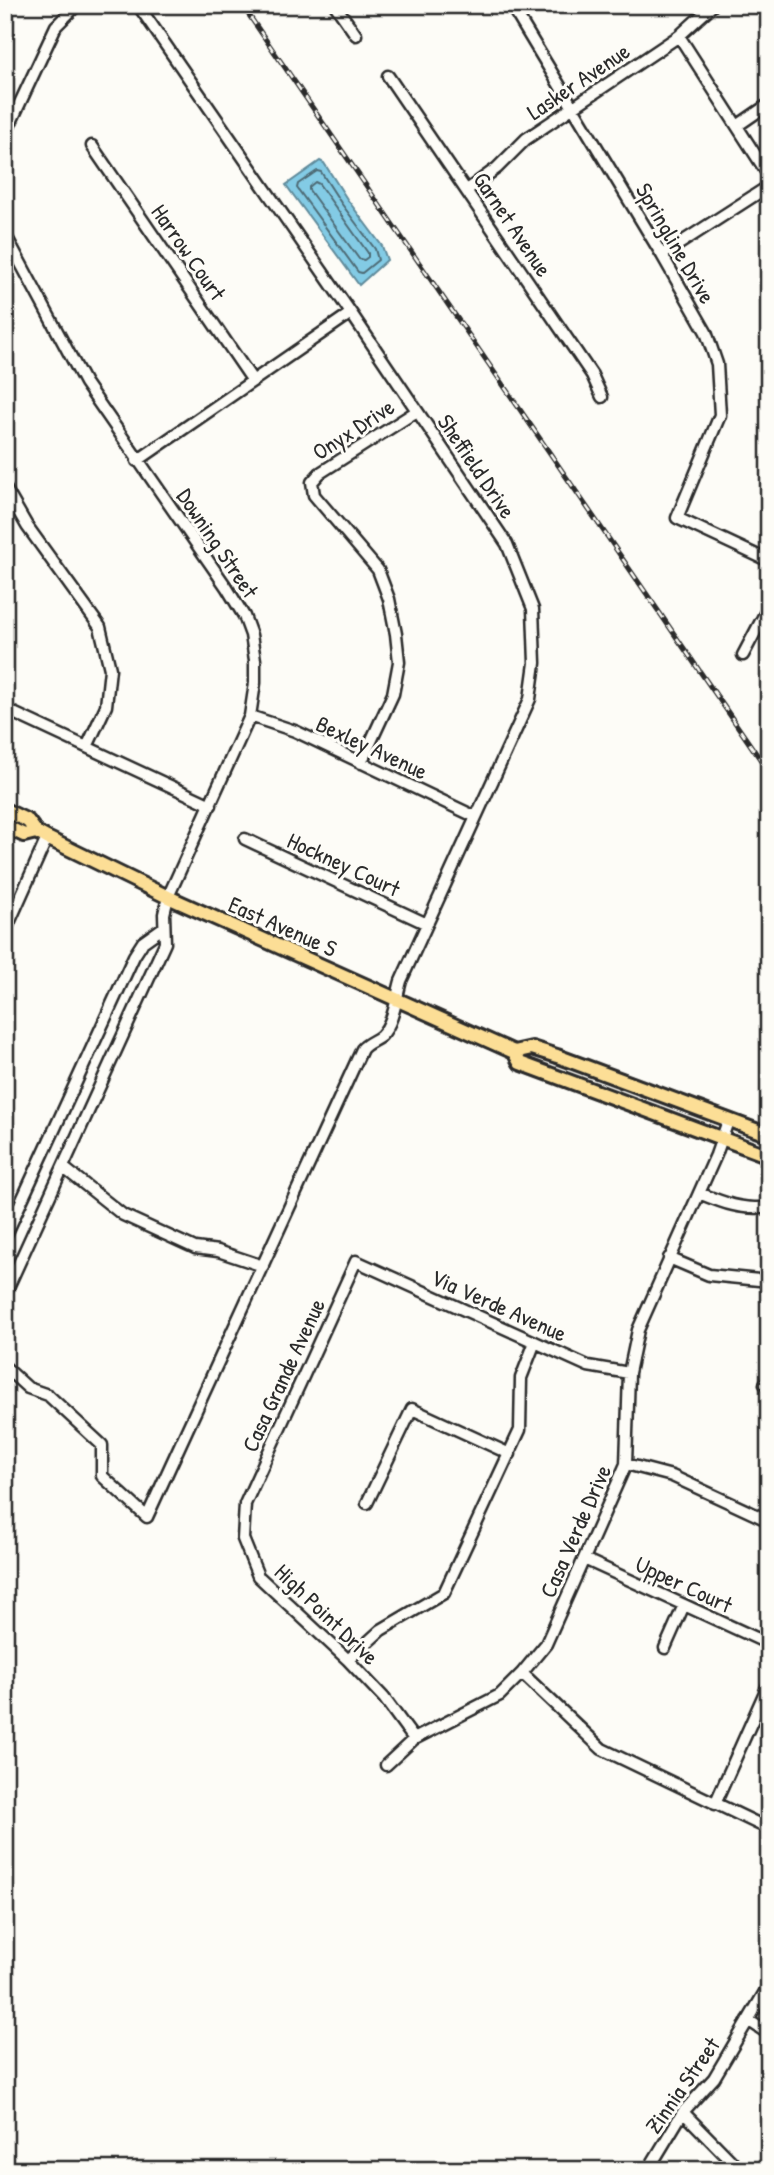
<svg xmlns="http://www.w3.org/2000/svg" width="774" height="2175" viewBox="0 0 774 2175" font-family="'Patrick Hand',sans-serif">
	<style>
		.water { fill: #83cbe5; stroke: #608b9b; stroke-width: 2 }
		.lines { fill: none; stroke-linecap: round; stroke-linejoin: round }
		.shore { stroke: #4e6b75; stroke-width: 2 }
		.minor-casing { stroke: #2b2b2b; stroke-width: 15 }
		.major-casing { stroke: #2b2b2b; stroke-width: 18 }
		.minor { stroke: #fdfcf7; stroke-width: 10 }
		.major { stroke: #fcde96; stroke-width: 12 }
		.rail-casing { stroke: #2b2b2b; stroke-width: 5 }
		.rail { stroke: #fdfcf7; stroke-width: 2.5; stroke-dasharray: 8; stroke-linecap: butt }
		.labels { text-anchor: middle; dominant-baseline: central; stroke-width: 6; stroke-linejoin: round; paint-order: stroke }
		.street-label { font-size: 23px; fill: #2b2b2b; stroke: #fdfcf7 }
	</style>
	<rect width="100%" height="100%" fill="#fdfcf7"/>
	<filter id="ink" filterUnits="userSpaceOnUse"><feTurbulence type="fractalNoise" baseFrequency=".0143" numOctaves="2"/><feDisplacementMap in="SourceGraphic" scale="14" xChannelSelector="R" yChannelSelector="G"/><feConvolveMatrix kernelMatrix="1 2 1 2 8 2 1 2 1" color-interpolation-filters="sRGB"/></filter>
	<g filter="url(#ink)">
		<path class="water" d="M320,161L324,163L347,199L382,246L387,260L359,285L286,185Z"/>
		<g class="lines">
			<path class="shore" d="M317,171L321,172L341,203L375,249L378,260L362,273L358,272L297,188L298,184Z
				M315,182L319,184L368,253V257L364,260L359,259L309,190V187Z"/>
			<g class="minor-casing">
				<path id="minor" d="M335,5L356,35
					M511,5L662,255L706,332L717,364L720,415L677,518L769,561
					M679,36L769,176
					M388,76L592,375L602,397
					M737,126L769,104
					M5,135L56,26L77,5
					M92,146L253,381
					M467,190L497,168L526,139L679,36L713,5
					M5,234L85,383L227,588L244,616L251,635L255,660V683L250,716L168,897L164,914L165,943L5,1294
					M662,255L769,186
					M137,461L351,313
					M5,488L27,526L100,627L110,669L106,706L87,747
					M743,655L769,606
					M5,709L211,805
					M250,716L295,731L476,817
					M361,763L393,694L399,662L396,634L389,599L378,570L314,495L312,482L320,473L417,411
					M245,839L427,924
					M5,932L47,838
					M64,1168L123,1215L195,1248L218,1251L263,1266
					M699,1193C726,1204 739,1209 769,1208
					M5,1237L134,956L143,942L164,927
					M669,1258L709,1275L769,1281
					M5,1367L28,1388L48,1395L102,1445V1476L147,1517L362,1049C367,1043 375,1041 381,1036C394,1023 396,998 401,981L530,699L535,663L533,609L507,544L351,313L138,5
					M765,1384L769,1379
					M626,1464L672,1476L769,1521
					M367,1503L412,1409L510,1454
					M584,1559L769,1644
					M665,1648L684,1605
					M348,1660L381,1630L444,1593L520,1430L521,1378L535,1342
					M522,1673L602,1749L769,1829
					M414,1739L384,1698L348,1660L258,1576L243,1539L245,1504L356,1261L588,1366L629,1373
					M386,1765L414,1739L500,1695L522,1673L546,1644L626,1464L629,1373L638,1330L716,1155L728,1121
					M715,1804L769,1683
					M748,2020L769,2034
					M683,2112L740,2170
					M648,2170L683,2112L714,2078L769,1985"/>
			</g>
			<g class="major-casing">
				<path id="major" d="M5,810L28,821L36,832L47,838L168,897L514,1052L532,1048L557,1056L769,1135
					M5,826L24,835L36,832
					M514,1052L520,1063L769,1156"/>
			</g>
			<use href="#minor" class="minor"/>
			<use href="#major" class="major"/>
			<g class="rail-casing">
				<path id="rail" d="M242,5L769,772"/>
			</g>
			<use href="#rail" class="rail"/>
		</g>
	</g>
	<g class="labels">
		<g class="street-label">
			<text transform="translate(578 81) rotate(-34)">Lasker Avenue</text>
			<text transform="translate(513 224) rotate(56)">Garnet Avenue</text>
			<text transform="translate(676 243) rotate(60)">Springline Drive</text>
			<text transform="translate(189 252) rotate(55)">Harrow Court</text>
			<text transform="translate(353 429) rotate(-33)">Onyx Drive</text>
			<text transform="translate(477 466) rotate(56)">Sheffield Drive</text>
			<text transform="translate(218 543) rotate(56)">Downing Street</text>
			<text transform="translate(372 747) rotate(25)">Bexley Avenue</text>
			<text transform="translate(344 864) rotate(25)">Hockney Court</text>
			<text transform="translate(283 926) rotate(24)">East Avenue S</text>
			<text transform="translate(499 1305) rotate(24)">Via Verde Avenue</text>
			<text transform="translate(283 1375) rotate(-65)">Casa Grande Avenue</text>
			<text transform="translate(575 1531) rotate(-66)">Casa Verde Drive</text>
			<text transform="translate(684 1584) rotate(25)">Upper Court</text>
			<text transform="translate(327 1614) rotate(44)">High Point Drive</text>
			<text transform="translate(682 2085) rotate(-55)">Zinnia Street</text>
		</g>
	</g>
	<rect width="774" height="2175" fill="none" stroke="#fdfcf7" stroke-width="28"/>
	<rect x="14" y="14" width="746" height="2147" fill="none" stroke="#2b2b2b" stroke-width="2.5" filter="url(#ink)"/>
</svg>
